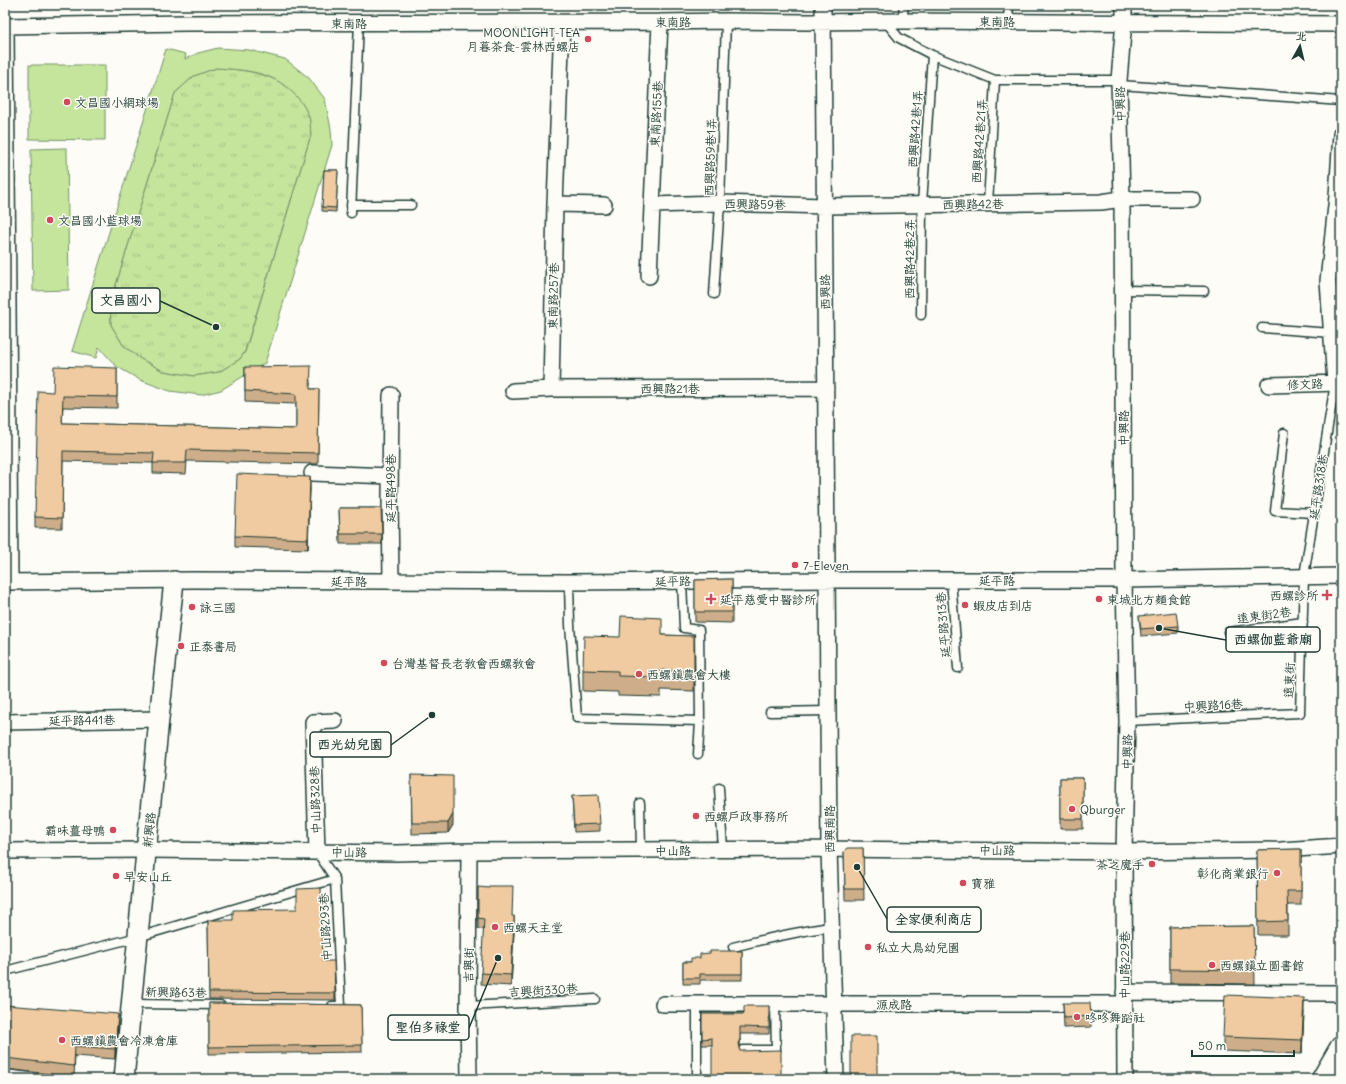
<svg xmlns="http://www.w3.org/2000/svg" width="1346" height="1084" viewBox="0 0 1346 1084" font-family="Delius,'LXGW WenKai TC',sans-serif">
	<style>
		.grass { fill: url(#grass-tufts); stroke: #729068 }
		.pitch { fill: #c5e49c; stroke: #729068; fill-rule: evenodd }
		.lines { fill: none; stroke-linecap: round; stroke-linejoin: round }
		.service-casing { stroke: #1f3d34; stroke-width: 11 }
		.minor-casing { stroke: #1f3d34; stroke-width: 18 }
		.tertiary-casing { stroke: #1f3d34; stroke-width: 22 }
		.secondary-casing { stroke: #1f3d34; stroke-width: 25 }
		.service { stroke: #fdfcf7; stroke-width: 8 }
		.minor { stroke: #fdfcf7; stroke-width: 15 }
		.tertiary { stroke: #fdfcf7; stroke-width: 19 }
		.secondary { stroke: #fdfcf7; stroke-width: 22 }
		.wall { fill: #ceae8a; stroke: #1f3d34 }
		.shaded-wall { fill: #a88d70; stroke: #1f3d34 }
		.building { fill: #f0caa0; stroke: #1f3d34 }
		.poi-dot { fill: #d1495b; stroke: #fdfcf7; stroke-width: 1.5 }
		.labels { text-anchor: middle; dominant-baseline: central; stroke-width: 3; stroke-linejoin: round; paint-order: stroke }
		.street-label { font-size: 12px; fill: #1f3d34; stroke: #fdfcf7 }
		.poi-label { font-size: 12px; fill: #1f3d34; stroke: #fdfcf7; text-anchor: start }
		.leader { fill: none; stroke: #1f3d34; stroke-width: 1.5 }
		.callout-dot { fill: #1f3d34; stroke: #fdfcf7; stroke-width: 1.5 }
		.callout { fill: #fdfcf7; stroke: #1f3d34; stroke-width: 1.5 }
		.callout-label { font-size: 13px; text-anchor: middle; font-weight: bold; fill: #1f3d34 }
	</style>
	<defs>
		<pattern id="grass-tufts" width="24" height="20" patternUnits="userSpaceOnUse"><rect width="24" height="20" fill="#c5e49c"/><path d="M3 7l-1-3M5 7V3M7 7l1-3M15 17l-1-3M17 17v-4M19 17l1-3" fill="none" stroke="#a9c487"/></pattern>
	</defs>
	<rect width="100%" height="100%" fill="#fdfcf7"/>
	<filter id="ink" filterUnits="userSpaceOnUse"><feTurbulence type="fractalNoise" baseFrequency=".025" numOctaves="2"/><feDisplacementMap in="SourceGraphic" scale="8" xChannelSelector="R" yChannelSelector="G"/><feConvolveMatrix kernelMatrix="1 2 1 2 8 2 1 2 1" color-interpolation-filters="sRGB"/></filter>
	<g filter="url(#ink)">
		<path class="grass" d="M216,68C252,70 291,75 308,114C311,120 310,128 311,135L245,351L240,359L219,372L194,376L163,371L139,358L123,345L111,325L110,304L175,93L194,76Z"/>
		<path class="pitch" d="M218,48L249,50L285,59L309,78L325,99L331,129L332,145L265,363L221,390L201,395L170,391L140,380L116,366L99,347L96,358L72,351L166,49L186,54L185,59L198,53ZM216,68C244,70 270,71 291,91C298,97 304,105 308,114C311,120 310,128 311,135L245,352L240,359L219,372L194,376L163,371L139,358L123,345L111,325L110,304L175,93L194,76Z
			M29,65H105V140L29,139Z
			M67,148L69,290L33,291L31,149Z"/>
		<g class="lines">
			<g class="service-casing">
				<path id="service" d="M885,21L899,38L932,55L995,80H1119
					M902,21L904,5
					M1008,21L1009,5
					M1120,85L1341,101
					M988,204L995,80
					M351,205H411
					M351,213L359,22
					M1122,290L1204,291
					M714,294L720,203L726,21
					M921,315L922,204L932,55
					M1262,328L1332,333
					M1284,433L1275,511L1314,513
					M951,580L958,668
					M569,582L570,625L577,718L700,721L699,630L684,628L682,581
					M1228,632L1303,622
					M770,712L829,711
					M1127,721L1300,713L1304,576L1335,383
					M698,754L700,721
					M719,788L723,849
					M640,803L641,850
					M317,852L335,879L341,1006H332
					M733,947C765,939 798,931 831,927
					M5,971L138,937L335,879
					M131,1004L220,1005
					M697,1004V1079
					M468,1006L595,999
					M743,1050H776L775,1004
					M5,1074L47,1079"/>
			</g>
			<g class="minor-casing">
				<path id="minor" d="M823,5L829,849L836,1079
					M1124,5V21L1119,80L1122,199L1124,580L1127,721L1124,852L1125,1079
					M5,26L186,23L660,22L726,21L808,22L902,21L1341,24
					M6,26L10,582
					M555,204L604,205
					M652,205L720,203L824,206L1101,202L1122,199H1192
					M649,276L660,22
					M1335,383L1328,281L1337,196L1341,134
					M1269,385L1341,383
					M551,389L555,204L562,23
					M513,391L551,389L826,388
					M391,395L390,498L391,581
					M312,473L390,476
					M5,582L193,580L569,582L840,580H1124L1341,576
					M5,722L159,719
					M5,851L147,850L397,853L469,851L829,849L1124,852L1281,850L1341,846
					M469,851L468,1006L469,1079
					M317,852L313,722L335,721
					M1124,992L1341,993
					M663,1004H1124"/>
			</g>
			<g class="tertiary-casing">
				<path id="tertiary" d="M124,1079L159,719L174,581"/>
			</g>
			<g class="secondary-casing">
				<path id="secondary" d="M1323,1079L1341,1048"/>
			</g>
			<use href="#service" class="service"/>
			<use href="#minor" class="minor"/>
			<use href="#tertiary" class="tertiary"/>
			<use href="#secondary" class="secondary"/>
		</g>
		<path class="wall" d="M324,170H338L336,212L322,211Z
			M245,367L311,389H319L318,464L187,461L186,474L153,473V463L63,461L62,528H35V517L53,392L117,368V408L63,407L62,423L296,429V404L245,402Z
			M310,488L308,549L235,547V536Z
			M339,508H381L382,544H340Z
			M732,579V623L695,622V580Z
			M1139,616L1178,626V633L1141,636Z
			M662,635L694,636V691L661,690V697L618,696V692L583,691V670L620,637Z
			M411,775L453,825L448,833L412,834Z
			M1060,778H1083V829H1060Z
			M572,796L600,824V831L574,832Z
			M863,848L864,900H845L844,851Z
			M1301,849V905H1288V935H1258L1257,850Z
			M478,887L512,916L514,926V932L511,986L481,984L484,929H478Z
			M208,920L323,961L335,993V1000L209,999Z
			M1254,926L1255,984L1170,983V927Z
			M742,951V980H700V984H683V962H691L710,953Z
			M209,1003L361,1005L362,1052L209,1054Z
			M1063,1003L1091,1016V1027L1064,1028Z
			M5,1005L118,1024L115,1059L75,1056L74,1077L6,1069Z
			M769,1006V1034H740V1045L739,1048L740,1051L781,1079L712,1045H702V1014H744Z
			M1304,1012L1302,1054L1223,1051V1037Z"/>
		<path class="shaded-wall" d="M310,477V488L308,549V539Z
			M453,814V825L448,833V823Z
			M514,916V932L511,986V975Z
			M1304,998V1012L1302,1054V1040Z
			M118,1014V1024L115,1059V1049Z
			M740,1039V1045L738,1050V1044Z
			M5,1058H6V1069H5Z"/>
		<path class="building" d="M324,170H338L336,208L322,207Z
			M54,366L117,368V397L63,396L62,423L296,429V394L245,391V367L311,366L310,389H319L318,453L187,450L186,463H153L154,453L63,451L62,518L35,517L38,391L53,392Z
			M237,474L310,477L308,539L235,536Z
			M339,508H381L382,534H340Z
			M732,579V612H695V580Z
			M1176,612L1178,626L1141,629L1139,616Z
			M621,616L662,618V635L694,636V671L661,670V677L618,676V671L583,670L584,636L620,637Z
			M411,775L453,776V814L448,823H412Z
			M1060,778H1083V819H1060Z
			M598,795L600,824L574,825L572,796Z
			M847,848H863L864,889H845L844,851Z
			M1301,849V891H1287L1288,921L1258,922L1257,850Z
			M489,886H513L512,916H514V922L511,975L481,973L484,919L478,918V887L489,888Z
			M321,888L323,961H334L335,993L209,992L208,920H233V910L297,909V889Z
			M1254,926L1255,970L1170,969V927Z
			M710,951H742V974H700V978H683V962H691V958H700V954L710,953Z
			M1225,995L1304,998L1302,1040L1223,1037Z
			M209,1003L361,1005L362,1045L209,1047Z
			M1063,1003H1090L1091,1016L1064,1018Z
			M5,1005L118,1014L115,1049L75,1046L74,1066L5,1058Z
			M744,1006H769V1028L740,1027V1039L738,1044L740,1051L781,1050V1079H712V1038L702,1039V1014H744Z
			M851,1036H877V1079H851Z"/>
	</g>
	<g class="poi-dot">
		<circle cx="588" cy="39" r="4"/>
		<circle cx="67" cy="102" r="4"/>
		<circle cx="50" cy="220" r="4"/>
		<circle cx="795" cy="565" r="4"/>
		<path d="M1325 589h4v4h4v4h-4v4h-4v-4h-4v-4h4z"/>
		<path d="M709 593h4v4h4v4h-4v4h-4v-4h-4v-4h4z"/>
		<circle cx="1099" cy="599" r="4"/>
		<circle cx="965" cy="605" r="4"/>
		<circle cx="192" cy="607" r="4"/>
		<circle cx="181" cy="646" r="4"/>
		<circle cx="384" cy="663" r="4"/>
		<circle cx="639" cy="674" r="4"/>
		<circle cx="1072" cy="809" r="4"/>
		<circle cx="696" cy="816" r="4"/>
		<circle cx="113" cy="830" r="4"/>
		<circle cx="1152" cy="864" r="4"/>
		<circle cx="1277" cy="873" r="4"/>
		<circle cx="116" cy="876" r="4"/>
		<circle cx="963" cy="883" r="4"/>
		<circle cx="495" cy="927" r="4"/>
		<circle cx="868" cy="947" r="4"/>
		<circle cx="1212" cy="965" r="4"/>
		<circle cx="1077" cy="1017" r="4"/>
		<circle cx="62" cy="1040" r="4"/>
	</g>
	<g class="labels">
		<g class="street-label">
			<text x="997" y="21">東南路</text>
			<text transform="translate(673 22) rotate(-1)">東南路</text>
			<text x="349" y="23">東南路</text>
			<text transform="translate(1120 104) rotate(-91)">中興路</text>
			<text transform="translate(656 114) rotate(-87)">東南路155巷</text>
			<text transform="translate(915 129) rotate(-86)">西興路42巷1弄</text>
			<text transform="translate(979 141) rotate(-86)">西興路42巷21弄</text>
			<text transform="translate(710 157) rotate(-88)">西興路59巷1弄</text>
			<text transform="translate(755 204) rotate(1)">西興路59巷</text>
			<text transform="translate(973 204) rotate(-1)">西興路42巷</text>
			<text transform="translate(909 259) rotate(-90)">西興路42巷2弄</text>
			<text transform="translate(825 292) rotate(-91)">西興路</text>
			<text transform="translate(553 296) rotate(-89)">東南路257巷</text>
			<text transform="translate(1305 384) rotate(-2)">修文路</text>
			<text x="670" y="388">西興路21巷</text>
			<text transform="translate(1123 428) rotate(-90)">中興路</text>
			<text transform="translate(1318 487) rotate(-81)">延平路318巷</text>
			<text transform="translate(390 488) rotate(-90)">延平路498巷</text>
			<text x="997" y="580">延平路</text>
			<text x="349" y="581">延平路</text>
			<text transform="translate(673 581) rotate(-1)">延平路</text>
			<text transform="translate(1264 615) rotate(-8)">遠東街2巷</text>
			<text transform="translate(943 625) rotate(-95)">延平路313巷</text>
			<text transform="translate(1289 680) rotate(-88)">遠東街</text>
			<text transform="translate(1213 705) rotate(-3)">中興路16巷</text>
			<text transform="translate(82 720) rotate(-1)">延平路441巷</text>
			<text transform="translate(1127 752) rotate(-89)">中興路</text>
			<text transform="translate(315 800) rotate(-92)">中山路328巷</text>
			<text transform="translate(829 829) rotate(-90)">西興南路</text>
			<text transform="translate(149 830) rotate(-84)">新興路</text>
			<text x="673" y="850">中山路</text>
			<text transform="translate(997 850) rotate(1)">中山路</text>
			<text transform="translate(349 852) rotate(1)">中山路</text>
			<text transform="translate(325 927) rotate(-93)">中山路293巷</text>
			<text transform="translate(468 965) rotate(-90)">吉興街</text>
			<text transform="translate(1124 965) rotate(-90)">中山路229巷</text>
			<text transform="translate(543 990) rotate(-3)">吉興街330巷</text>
			<text transform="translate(176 992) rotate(1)">新興路63巷</text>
			<text x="894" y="1004">源成路</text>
		</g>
		<g class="poi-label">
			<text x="580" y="32" text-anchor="end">MOONLIGHT-TEA<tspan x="580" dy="14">月暮茶食-雲林西螺店</tspan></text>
			<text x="75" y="102">文昌國小網球場</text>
			<text x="58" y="220">文昌國小藍球場</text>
			<text x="803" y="565">7-Eleven</text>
			<text x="1318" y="595" text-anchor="end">西螺診所</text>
			<text x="720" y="599">延平慈愛中醫診所</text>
			<text x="1107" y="599">東城北方麵食館</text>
			<text x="973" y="605">蝦皮店到店</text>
			<text x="200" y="607">詠三國</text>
			<text x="189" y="646">正泰書局</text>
			<text x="392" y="663">台灣基督長老教會西螺教會</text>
			<text x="647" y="674">西螺鎮農會大樓</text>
			<text x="1080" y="809">Qburger</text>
			<text x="704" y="816">西螺戶政事務所</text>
			<text x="105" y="830" text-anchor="end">霸味薑母鴨</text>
			<text x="1144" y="864" text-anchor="end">茶之魔手</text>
			<text x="1269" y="873" text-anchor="end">彰化商業銀行</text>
			<text x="124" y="876">早安山丘</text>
			<text x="971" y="883">寶雅</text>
			<text x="503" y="927">西螺天主堂</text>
			<text x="876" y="947">私立大鳥幼兒園</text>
			<text x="1220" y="965">西螺鎮立圖書館</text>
			<text x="1085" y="1017">咚咚舞蹈社</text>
			<text x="70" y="1040">西螺鎮農會冷凍倉庫</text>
		</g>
	</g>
	<path class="leader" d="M216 327L160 301M1159 628L1226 640M432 715L391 745M857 867L887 919M498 958L469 1028"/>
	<g class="callout-dot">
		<circle cx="216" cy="327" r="4"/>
		<circle cx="1159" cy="628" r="4"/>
		<circle cx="432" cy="715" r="4"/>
		<circle cx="857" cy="867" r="4"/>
		<circle cx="498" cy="958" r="4"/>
	</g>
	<g class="callout">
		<rect x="92" y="288" width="68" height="25" rx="4"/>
		<rect x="1226" y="627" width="94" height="25" rx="4"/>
		<rect x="310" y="732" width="81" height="25" rx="4"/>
		<rect x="887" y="907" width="94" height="25" rx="4"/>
		<rect x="388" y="1015" width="81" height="25" rx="4"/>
	</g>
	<g class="callout-label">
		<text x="126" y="305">文昌國小</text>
		<text x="1273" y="644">西螺伽藍爺廟</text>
		<text x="350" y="749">西光幼兒園</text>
		<text x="934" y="924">全家便利商店</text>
		<text x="428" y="1032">聖伯多祿堂</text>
	</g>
	<rect width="1346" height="1084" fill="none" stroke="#fdfcf7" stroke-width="20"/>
	<rect x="10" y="10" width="1326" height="1064" fill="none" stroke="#1f3d34" stroke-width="1.5" filter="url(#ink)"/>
	<g transform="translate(1300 46) rotate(8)" stroke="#fdfcf7" stroke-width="3" paint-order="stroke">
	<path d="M0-3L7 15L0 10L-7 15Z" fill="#1f3d34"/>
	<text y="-6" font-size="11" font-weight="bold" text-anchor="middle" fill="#1f3d34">北</text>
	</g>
	<path d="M1192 1050v6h102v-6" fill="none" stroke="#1f3d34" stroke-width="2"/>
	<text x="1198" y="1050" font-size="12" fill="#1f3d34" stroke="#fdfcf7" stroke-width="3" paint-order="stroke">50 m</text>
</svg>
